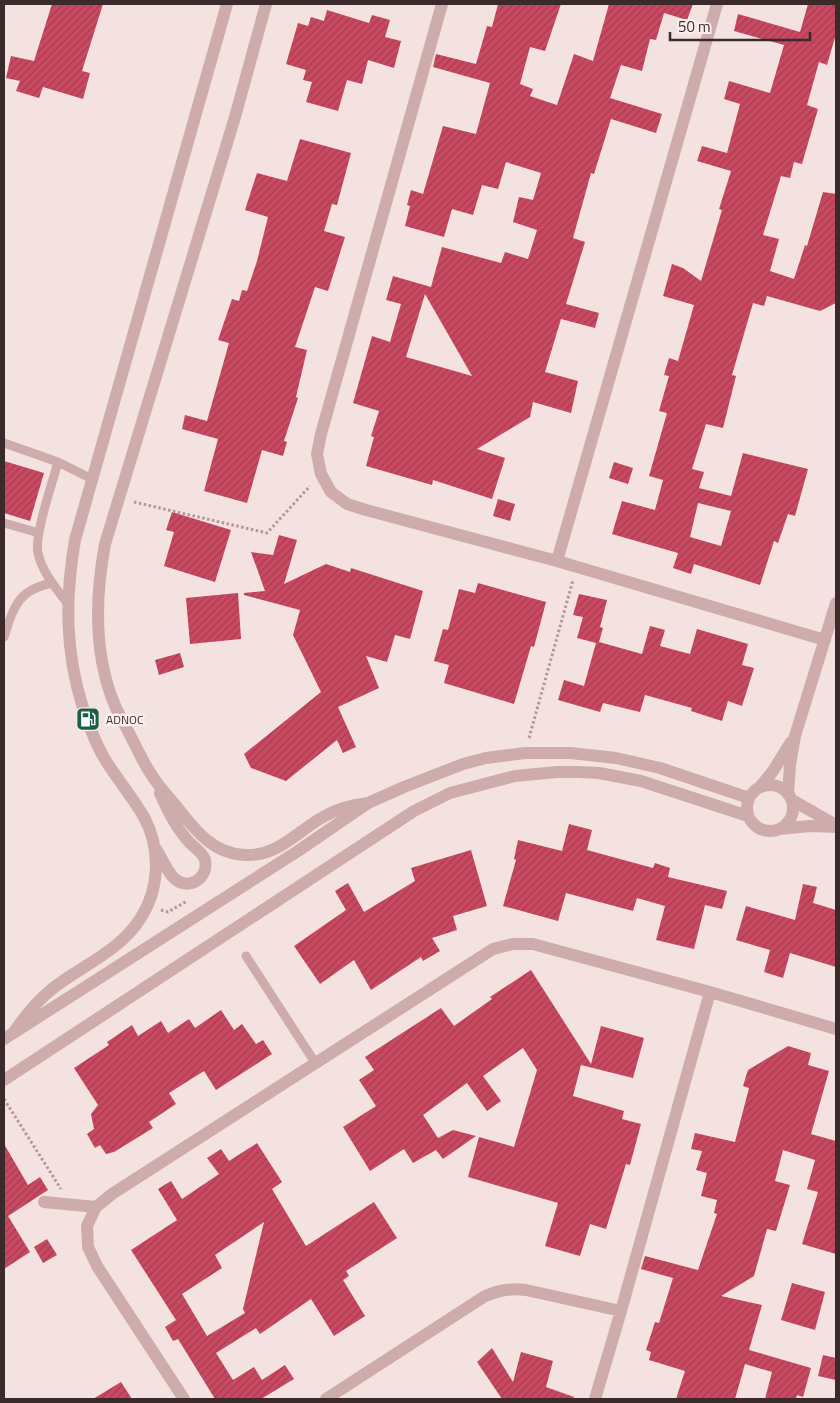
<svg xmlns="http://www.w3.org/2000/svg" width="840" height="1403" viewBox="0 0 840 1403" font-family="'Titillium Web',sans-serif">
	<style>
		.building { fill: url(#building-hatch); fill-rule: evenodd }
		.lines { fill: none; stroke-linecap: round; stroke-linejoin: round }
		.path { stroke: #b99595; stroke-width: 3; stroke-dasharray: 2.5 2.5; stroke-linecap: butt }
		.service { stroke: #cdacab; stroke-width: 9 }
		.minor { stroke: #cdacab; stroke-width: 12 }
		.tertiary { stroke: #cdacab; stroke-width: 12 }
		.labels { text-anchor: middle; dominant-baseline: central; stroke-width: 5; stroke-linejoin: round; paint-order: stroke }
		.poi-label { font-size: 12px; fill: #3b2a2c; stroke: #fbefed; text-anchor: start }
	</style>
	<defs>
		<pattern id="building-hatch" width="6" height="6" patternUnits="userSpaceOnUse" patternTransform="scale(1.25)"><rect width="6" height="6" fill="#c94961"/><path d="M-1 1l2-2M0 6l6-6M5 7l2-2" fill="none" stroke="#a43d50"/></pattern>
	</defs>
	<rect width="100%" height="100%" fill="#f4e2e0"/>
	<path class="building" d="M52,4H103L82,71L90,73L83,99L43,87L39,98L16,91L20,81L6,78L11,56L34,61Z
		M498,4H561L545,51L530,47L520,84L533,89L530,96L557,105L574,54L593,61L609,4H693L687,20L664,13L656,40L650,39L642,71L621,65L610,98L662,114L656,133L611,119L594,174L591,173L573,238L585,242L566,304L599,313L595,328L561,319L545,372L578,381L571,413L533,402L530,417L477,449L505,458L492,499L433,480L432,485L366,466L374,437L371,436L379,411L353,403L372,336L390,342L401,304L386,300L393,276L431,287L442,247L501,263L505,252L528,259L537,230L513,222L519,197L533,200L541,173L506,162L498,189L482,185L473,215L452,209L444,237L405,226L410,206L407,205L411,190L423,194L443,126L476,134L490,83L433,67L436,54L476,64L487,26L492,27ZM425,294L472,376L406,357Z
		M808,4H836V34L827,65L819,62L807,105L818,109L802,164L794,162L790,178L781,176L763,235L779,239L770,271L794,279L805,245L807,246L823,192L836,194V303L820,311L767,296L764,306L753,303L732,375L736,376L723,428L706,424L692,469L704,472L699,488L731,496L743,453L808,469L795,516L788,514L778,543L774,541L760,585L694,564L691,574L673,568L678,553L612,534L622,501L655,510L663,480L649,476L667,413L659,411L669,376L664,375L669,358L678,361L694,305L663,296L672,264L683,268L701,281L722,210L719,209L731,171L697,161L702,146L727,153L740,104L724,99L729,81L770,93L784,45L734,31L738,14L800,32ZM698,503L731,511L721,546L690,537Z
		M327,10L369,23L372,15L390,20L385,37L401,41L394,68L368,60L362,84L347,80L338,111L306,102L312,82L303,80L306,70L286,64L298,23L308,26L311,17L324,21Z
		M300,139L351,153L337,205L332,204L324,231L345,237L328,291L315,287L295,347L307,350L296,397L298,398L284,441L287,442L283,456L262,450L247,503L204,491L218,439L182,429L185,415L207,421L229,343L218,340L232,299L239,301L242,290L247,291L257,261L268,217L245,210L257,173L287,181Z
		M4,461L44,473L30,521L4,513Z
		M614,462L633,468L628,484L609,478Z
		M498,499L515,504L510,521L493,516Z
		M172,512L231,530L215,582L164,566L174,532L166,530Z
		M279,535L297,540L284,584L326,564L350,572L351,568L423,591L410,639L395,635L387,662L366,656L379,688L338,707L356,747L343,753L337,740L286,781L251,768L244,754L321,692L293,635L300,610L244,595V593L265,591L251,552L273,555Z
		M478,583L546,602L534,647L531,646L514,704L444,683L449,665L434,661L443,629L448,630L459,589L475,593Z
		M238,593L241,639L190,644L186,598Z
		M579,594L607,600L600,627L603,628L599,642L642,654L650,626L665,630L660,646L690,654L697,629L748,644L742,665L754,668L742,706L728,701L722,721L691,711L692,708L645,695L640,712L603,703L600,712L558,700L564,680L584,686L596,643L577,638L583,617L573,615Z
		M180,653L184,667L159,675L155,660Z
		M569,824L592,830L587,850L653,868L655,863L670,868L668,877L727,891L722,909L705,905L694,949L656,940L665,906L637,898L633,911L566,893L558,921L503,906L516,860L514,859L518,840L562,851Z
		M471,850L487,906L453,916L457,930L432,938L440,951L423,961L421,957L371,990L354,960L320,984L294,946L346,910L335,891L348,883L364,912L415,881L411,868Z
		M803,884L817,887L813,903L836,910V967L790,953L783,978L764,972L770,950L736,940L746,906L795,920Z
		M531,970L591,1064L601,1026L644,1038L633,1078L581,1065L573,1096L624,1111L622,1119L641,1124L630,1165L626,1164L606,1229L590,1224L580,1256L545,1246L558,1203L468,1177L479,1137L514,1147L537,1070L523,1048L483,1076L501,1101L487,1111L467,1083L423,1115L438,1138L453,1130L476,1136L443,1159L436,1150L413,1163L404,1149L370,1171L343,1127L376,1106L359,1080L374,1070L365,1057L441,1008L454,1026L492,999L490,997Z
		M221,1010L234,1030L242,1024L256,1044L263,1040L272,1054L216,1090L204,1071L169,1093L176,1104L149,1122L153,1128L114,1152L106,1154L100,1145L95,1148L87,1134L94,1129L91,1114L98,1105L74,1068L109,1045L107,1042L132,1025L138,1036L161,1021L168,1033L189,1019L195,1028Z
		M788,1046L811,1053L808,1065L829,1071L811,1134L836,1141V1254L802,1244L818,1192L807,1189L815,1160L783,1150L775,1181L790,1185L776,1231L767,1229L754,1276L721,1296L762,1305L749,1350L811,1368L803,1397L797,1395L796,1399H765L772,1372L745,1364L735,1399H676L685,1371L649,1360L651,1352L646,1350L655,1322L659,1323L673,1278L641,1269L645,1256L698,1270L717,1214L714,1213L717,1200L701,1196L707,1173L696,1170L702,1151L691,1149L695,1133L735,1142L749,1088L743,1086L748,1070Z
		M257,1143L282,1182L272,1189L306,1246L374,1202L397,1238L346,1271L349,1276L343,1280L365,1316L334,1336L311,1299L260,1334L256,1328L216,1353L233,1380L254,1367L262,1380L285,1365L294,1379L261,1399H215L178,1339L173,1341L165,1327L176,1320L131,1250L177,1220L158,1189L171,1181L182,1199L219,1174L207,1158L221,1149L229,1161ZM264,1222L243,1309L245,1313L207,1336L182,1294L222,1268L215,1255Z
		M4,1144L28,1185L40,1177L48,1190L8,1216L30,1252L4,1269Z
		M47,1239L57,1255L43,1263L34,1247Z
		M792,1283L825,1292L815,1330L781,1320Z
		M492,1348L513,1382L521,1352L553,1361L546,1387L574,1397V1399H502L477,1362Z
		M823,1355L836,1358V1380L818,1376Z
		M121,1382L132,1399H93Z"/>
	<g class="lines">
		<path class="path" d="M134,502L267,533L310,486
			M529,738L573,580
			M161,910L168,912L187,901
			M4,1099L61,1189"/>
		<path class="service" d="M4,443L58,462L92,479
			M58,462C53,481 34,535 38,553C42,572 56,588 67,603
			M4,523L39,533
			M4,637C14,606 18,590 52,583
			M246,956L316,1064"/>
		<path class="minor" d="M266,4L235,117L105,544C95,598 93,656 116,708C121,719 128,730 133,741C139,752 144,764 151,774C158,786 168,796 177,807C195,830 213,854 245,855C278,857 298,830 325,816C338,808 352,805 368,803
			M442,4L321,434L317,454L321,474L331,492L347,504L366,510L557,561L825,640
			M557,561L717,4
			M760,787L773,771L791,742
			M788,794L790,765L795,736L836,603
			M156,849C162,858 167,872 175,879C189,891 209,878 205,860C203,853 195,848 190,843C176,828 168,811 160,793
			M14,1032C25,1016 37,1001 52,989C81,966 120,951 140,919C160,889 161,849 144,817C133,798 118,780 106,761C96,745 89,726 83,708C65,651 65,598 75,540L227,4
			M44,1202L96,1207
			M184,1399L97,1266L88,1247L87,1226L96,1207L112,1194L493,949L513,944H533L710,992L836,1029
			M326,1399L485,1296C500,1290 511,1288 526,1290L621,1311
			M595,1399L621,1311L710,992"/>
		<path class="tertiary" d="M747 808a23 23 0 1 1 46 0a23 23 0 1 1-46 0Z
			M792,800L834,824
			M779,829L810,826L836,827
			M4,1039L298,851L368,803L404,787L463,764L486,758L525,753H571L616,758L660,768L749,798
			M4,1080L414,811L450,793L515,776L557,772H578L599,773L641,781L748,816"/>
	</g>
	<defs>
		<g id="fuel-square" transform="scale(1.25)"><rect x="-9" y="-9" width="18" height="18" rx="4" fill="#1e5e47" stroke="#fbefed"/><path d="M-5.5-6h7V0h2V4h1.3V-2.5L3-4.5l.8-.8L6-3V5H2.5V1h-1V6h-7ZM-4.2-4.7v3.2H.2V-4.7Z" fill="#fff"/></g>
	</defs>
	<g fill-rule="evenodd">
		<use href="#fuel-square" x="88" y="719"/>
	</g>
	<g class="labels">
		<g class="poi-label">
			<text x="106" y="719">ADNOC</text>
		</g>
	</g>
	<rect width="840" height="1403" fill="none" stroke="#3b2a2c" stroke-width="10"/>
	<path d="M670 32v8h140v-8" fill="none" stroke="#3b2a2c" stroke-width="2.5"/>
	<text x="678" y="32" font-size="15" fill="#3b2a2c" stroke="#fbefed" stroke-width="4" paint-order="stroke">50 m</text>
</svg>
